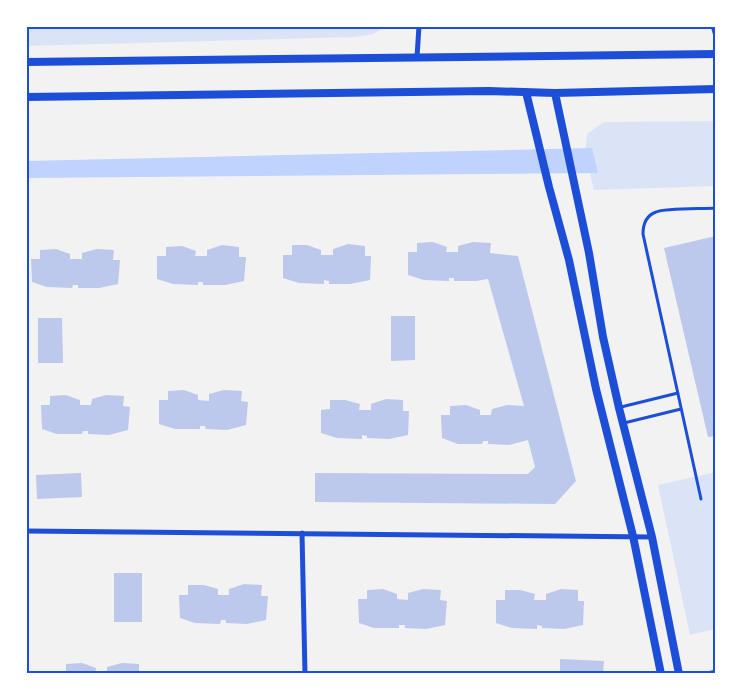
<svg xmlns="http://www.w3.org/2000/svg" width="742" height="700" viewBox="0 0 742 700" font-family="'Nunito Sans',sans-serif">
	<style>
		.green { fill: #dbe4f7 }
		.water { fill: #bfd3fe }
		.building { fill: #bdc9ec }
		.lines { fill: none; stroke-linecap: round; stroke-linejoin: round }
		.service { stroke: #1d4ed8; stroke-width: 3 }
		.minor { stroke: #1d4ed8; stroke-width: 5 }
		.tertiary { stroke: #1d4ed8; stroke-width: 8 }
		.neatline { fill: none; stroke: #1d4ed8; stroke-width: 2 }
	</style>
	<rect width="100%" height="100%" fill="#f2f2f2"/>
	<path class="green" d="M26,26H387L373,34L355,37L26,46Z
		M716,121V186L594,190L585,154L587,134L604,122Z
		M716,472V629L690,635L658,485Z"/>
	<path class="water" d="M592,148L598,173L26,178V161Z"/>
	<path class="building" d="M716,236V436L708,437L664,248Z
		M433,242L447,247L446,252H458V246L473,242L491,243L490,253L518,256L576,481L555,504L315,502V473L528,474L535,467L528,440L509,445L488,444V441H483L482,444H458L442,438L441,415H450V406L466,405L480,410V415H491L492,409L507,405L524,406L488,279L476,281H454V278H449V281L424,280L408,275V252H417V243Z
		M348,244L365,246V256H371L370,280L350,284H329V281L324,280V284L299,283L283,278V255H292V245H307L321,250V255H333V249Z
		M222,245L239,247V257H246L244,281L225,285H203V282H198V285L173,284L157,279V256H166V247L182,246L196,251L195,256H207V250Z
		M56,249L70,254V259H82V253L97,249L114,250L113,260H120L118,284L99,288H78V285H73L72,288L47,287L32,282L31,259H40V250Z
		M391,316H415V360L391,361Z
		M38,318H62L63,363H38Z
		M184,390L198,395V400L209,401V394L224,390L242,391L241,401L248,402L246,425L227,430L206,429L205,426H200V429H175L159,424V400H168V391Z
		M66,395L80,400V405H91L92,399L106,395L124,396L123,406L130,407L128,430L109,435L88,434V431H83L82,434H57L42,429L41,405H50V396Z
		M386,399L403,400V411H409L408,435L389,439L367,438V436L362,435V439L337,438L321,433V410L330,409V400H345L360,404L359,410H371V404Z
		M81,473L82,497L37,499L36,475Z
		M114,573H142V622H114Z
		M244,584L262,585L261,596H268L266,620L247,624L226,623V620H221L220,624L195,623L180,618L179,595H188V585H204L218,589V595H229V589Z
		M383,589L397,594V599L408,600V593L423,589L441,590L440,600L447,601L445,625L426,629L405,628V625H399V628H374L359,623L358,599H367V590Z
		M561,589L578,590V601H584L583,625L564,629L542,628V626L537,625V629L512,628L496,623V600H505V590H520L535,594L534,600H546V594Z
		M560,659L604,661L603,674H560Z
		M82,663L96,668L95,674H66V664Z
		M122,663L139,664V674H107V667Z"/>
	<g class="lines">
		<path class="service" d="M712,26L716,39
			M621,407L678,393
			M624,423L681,409
			M701,499L643,234C643,225 645,216 656,212C665,208 703,209 716,208
			M703,674L716,671"/>
		<path class="minor" d="M417,57L419,26
			M26,531L652,537
			M302,533L305,674"/>
		<path class="tertiary" d="M26,62L716,54
			M526,92L549,187L569,260L596,389L633,536L661,674
			M555,93L589,253L603,337L619,408L652,537L679,674
			M26,97L489,91L555,93L716,89"/>
	</g>
	<rect width="742" height="700" fill="none" stroke="#ffffff" stroke-width="55"/>
	<rect x="28" y="28" width="686" height="644" class="neatline"/>
</svg>
